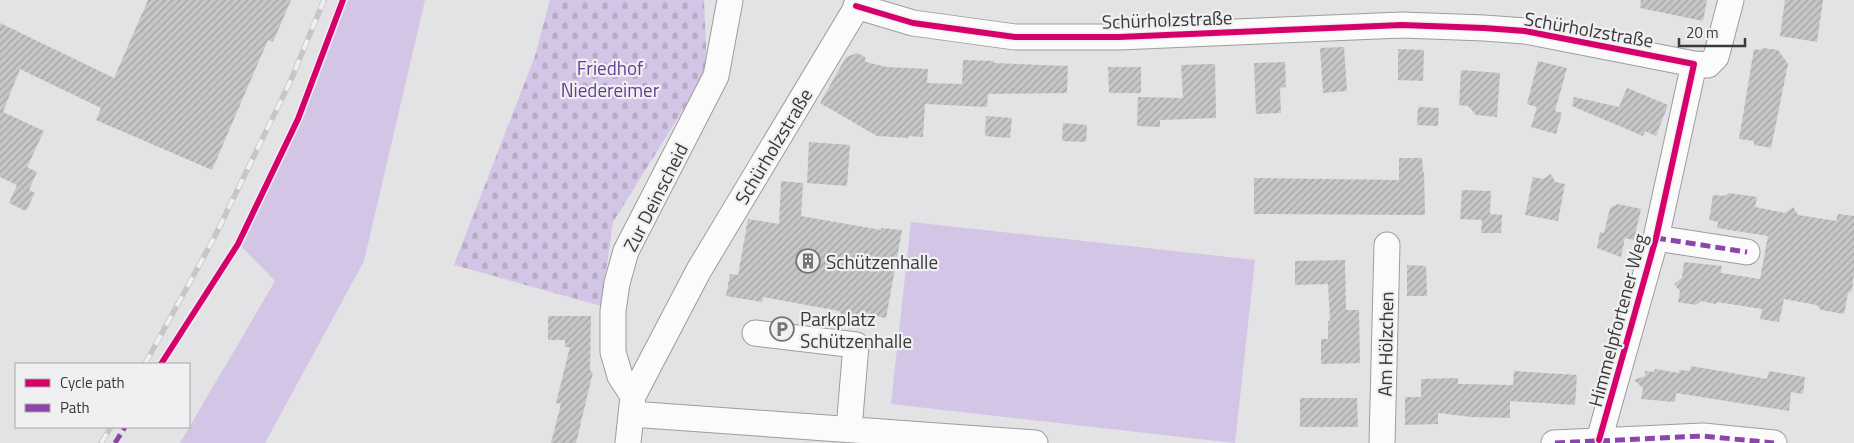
<svg xmlns="http://www.w3.org/2000/svg" width="1854" height="443" viewBox="0 0 1854 443" font-family="'Titillium Web',sans-serif">
	<style>
		.grass { fill: #d3c5e5 }
		.cemetery { fill: url(#cemetery-stones) }
		.building { fill: url(#building-hatch) }
		.lines { fill: none; stroke-linecap: round; stroke-linejoin: round }
		.minor-casing { stroke: #9d9d9e; stroke-width: 27 }
		.minor { stroke: #fbfbfb; stroke-width: 25 }
		.rail-casing { stroke: #c6c6c7; stroke-width: 5.5 }
		.rail { stroke: #f0eff2; stroke-width: 4; stroke-dasharray: 11; stroke-linecap: butt }
		.quiet { stroke: #8e44ad; stroke-width: 5; stroke-dasharray: 10 5; stroke-linecap: butt }
		.cycleway-casing { stroke: #f0eff2; stroke-width: 9 }
		.cycleway { stroke: #d6006c; stroke-width: 6 }
		.labels { text-anchor: middle; dominant-baseline: central; stroke-width: 4.5; stroke-linejoin: round; paint-order: stroke }
		.street-label { font-size: 19px; fill: #39393a; stroke: #f0eff2 }
		.park-label { font-size: 19px; fill: #683c94; stroke: #f0eff2 }
		.poi-label { font-size: 19px; fill: #39393a; stroke: #f0eff2; text-anchor: start }
	</style>
	<defs>
		<pattern id="cemetery-stones" width="16" height="16" patternUnits="userSpaceOnUse" patternTransform="scale(1.25)"><rect width="16" height="16" fill="#d3c5e5"/><path d="M2 7V4a2 2 0 0 1 4 0v3zM10 15v-3a2 2 0 0 1 4 0v3z" fill="#b6aac5"/></pattern>
		<pattern id="building-hatch" width="6" height="6" patternUnits="userSpaceOnUse" patternTransform="scale(1.25)"><rect width="6" height="6" fill="#c6c5c7"/><path d="M-1 1l2-2M0 6l6-6M5 7l2-2" fill="none" stroke="#a2a1a3"/></pattern>
	</defs>
	<rect width="100%" height="100%" fill="#e3e2e4"/>
	<path class="grass" d="M348,0H425L364,261L265,443H180L275,281L241,246L303,118Z
		M911,222L1255,260L1235,443L891,404Z"/>
	<path class="cemetery" d="M550,0H704L707,71L613,222L601,306L454,265L535,56Z"/>
	<path class="building" d="M148,0H291L273,42L268,40L212,170L96,120L101,108L20,69L3,112L44,131L27,167L37,172L29,190L35,193L26,211L9,203L17,185L0,177V23L114,78Z
		M1641,0H1707L1703,21L1640,8Z
		M1785,0H1823L1817,42L1780,36Z
		M1344,47L1347,91L1323,93L1320,48Z
		M1763,48L1778,50L1788,64L1771,148L1754,145V141L1739,139L1754,49L1760,50Z
		M1398,49L1424,50L1423,81L1398,80Z
		M857,53L865,57L866,62L887,67L928,69L927,83L962,84L963,60L994,61V63L1068,66L1067,93L988,94L987,107L925,104L923,137L909,136V138L877,136L820,103L846,57Z
		M1538,61L1567,68L1555,111L1562,113L1556,134L1531,127L1537,107L1527,104Z
		M1285,62L1286,87L1280,88L1281,113L1256,114L1254,63Z
		M1215,64L1216,118L1160,120V127L1137,126L1138,97L1183,98L1181,65Z
		M1108,67H1141V93H1109Z
		M1461,70L1500,73L1497,117L1476,115L1468,106L1459,105Z
		M1627,88L1668,105L1656,136L1645,131L1643,136L1572,106L1574,97L1619,107Z
		M1418,107L1439,108L1438,126L1417,125Z
		M986,116L1012,118L1010,138L985,136Z
		M1063,123L1087,125L1086,142L1062,141Z
		M809,142L850,145L847,186L807,183Z
		M1399,158H1422L1423,172H1424L1425,215L1254,214V178L1399,180Z
		M1551,174L1555,182L1565,184L1558,221L1525,215L1533,177L1543,179Z
		M781,181L803,183L801,216L881,230V228L902,230L886,318L859,313L846,322L839,311L763,297L762,302L726,296L730,274L738,275L748,219L779,224Z
		M1462,190L1491,191L1490,214L1502,215L1501,233H1481L1482,220L1460,219Z
		M1729,193L1757,197L1755,207L1785,213L1793,207L1798,215L1836,221L1838,214L1854,216V273L1852,290L1848,293L1844,314L1821,310L1817,305L1784,299L1779,322L1760,319L1762,309L1717,302L1716,304L1701,301L1696,305L1678,302L1680,291L1674,284L1682,278L1684,262L1722,266L1721,273L1760,279L1768,236L1717,228L1718,222L1709,220L1713,195L1724,196Z
		M1618,204L1641,209L1634,240L1625,238L1621,257L1597,248L1600,232L1604,233L1610,208Z
		M1345,260L1346,310H1359L1360,363L1321,364V339H1328V321H1330L1328,284L1295,285V261Z
		M1407,265L1426,266L1427,296H1407Z
		M548,316H591L590,371L593,372L576,443H551L561,404L556,403L570,347H565V340H548Z
		M1691,366L1767,379L1769,371L1805,377L1803,394L1791,392L1789,411L1676,393L1675,402L1641,399L1643,388L1634,380L1645,376V371L1654,372L1655,369L1679,373V370L1690,371Z
		M1514,371L1577,375L1575,405L1510,401V418L1472,417L1438,413V424L1405,425V397H1421V379L1458,378V384L1513,385Z
		M1300,398H1357L1358,427H1300Z"/>
	<g class="lines">
		<g class="minor-casing">
			<path id="minor" d="M856,6L913,23L1015,37H1119L1402,25L1484,28L1525,31L1694,64L1656,238L1599,440
				M1694,64L1708,65L1716,57L1731,0
				M1656,238L1747,252
				M755,333L856,345L849,429
				M633,396L620,376L613,352V311L617,283L626,251L716,76L730,0
				M631,414L1035,443
				M628,443L633,396L699,270L861,0
				M1382,443L1387,245
				M1554,443L1703,436L1774,443"/>
		</g>
		<use href="#minor" class="minor"/>
		<g class="rail-casing">
			<path id="rail" d="M145,364L214,238L291,80L324,0
				M101,443L111,427"/>
		</g>
		<use href="#rail" class="rail"/>
		<path class="quiet" d="M1656,238L1747,252
			M115,443L125,427
			M1555,443L1703,436L1774,443"/>
		<g class="cycleway-casing">
			<path id="cycleway" d="M856,6L913,23L1015,37H1119L1402,25L1484,28L1525,31L1694,64L1656,238L1599,440
				M161,364L238,244L298,119L343,0"/>
		</g>
		<use href="#cycleway" class="cycleway"/>
	</g>
	<defs>
		<g id="building-ring" transform="scale(1.25)"><circle r="9.5" fill="#f0eff2" stroke="#747476" stroke-width="1.5"/><path d="M-4-6H4V6H1V3H-1V6H-4ZM-2.5-4.3h1.7v1.8h-1.7ZM.8-4.3h1.7v1.8H.8ZM-2.5-1h1.7V.8h-1.7ZM.8-1h1.7V.8H.8Z" fill="#747476"/></g>
		<g id="parking-ring" transform="scale(1.25)"><circle r="9.5" fill="#f0eff2" stroke="#747476" stroke-width="1.5"/><path d="M-3.5-5.5H1a3.5 3.5 0 0 1 0 7H-1V5.5H-3.5ZM-1-3.4V-.6H.8a1.4 1.4 0 0 0 0-2.8Z" fill="#747476"/></g>
	</defs>
	<g fill-rule="evenodd">
		<use href="#building-ring" x="808" y="261"/>
		<use href="#parking-ring" x="782" y="329"/>
	</g>
	<g class="labels">
		<g class="street-label">
			<text transform="translate(1167 19) rotate(-2)">Schürholzstraße</text>
			<text transform="translate(1589 29) rotate(10)">Schürholzstraße</text>
			<text transform="translate(773 146) rotate(-59)">Schürholzstraße</text>
			<text transform="translate(655 197) rotate(-63)">Zur Deinscheid</text>
			<text transform="translate(1617 320) rotate(-75)">Himmelpfortener Weg</text>
			<text transform="translate(1385 344) rotate(-89)">Am Hölzchen</text>
		</g>
		<g class="park-label">
			<text x="610" y="67">Friedhof<tspan x="610" dy="22">Niedereimer</tspan></text>
		</g>
		<g class="poi-label">
			<text x="826" y="261">Schützenhalle</text>
			<text x="800" y="318">Parkplatz<tspan x="800" dy="22">Schützenhalle</tspan></text>
		</g>
	</g>
	<rect x="15" y="363" width="175" height="65" fill="#f0eff2" stroke="#a7a6a8"/>
	<rect x="25" y="379" width="25" height="8" fill="#d6006c" stroke="#a7a6a8"/>
	<text x="60" y="388" font-size="15" fill="#39393a">Cycle path</text>
	<rect x="25" y="404" width="25" height="8" fill="#8e44ad" stroke="#a7a6a8"/>
	<text x="60" y="413" font-size="15" fill="#39393a">Path</text>
	<path d="M1679 38v8h66v-8" fill="none" stroke="#39393a" stroke-width="2.5"/>
	<text x="1686" y="38" font-size="15" fill="#39393a" stroke="#f0eff2" stroke-width="4" paint-order="stroke">20 m</text>
</svg>
